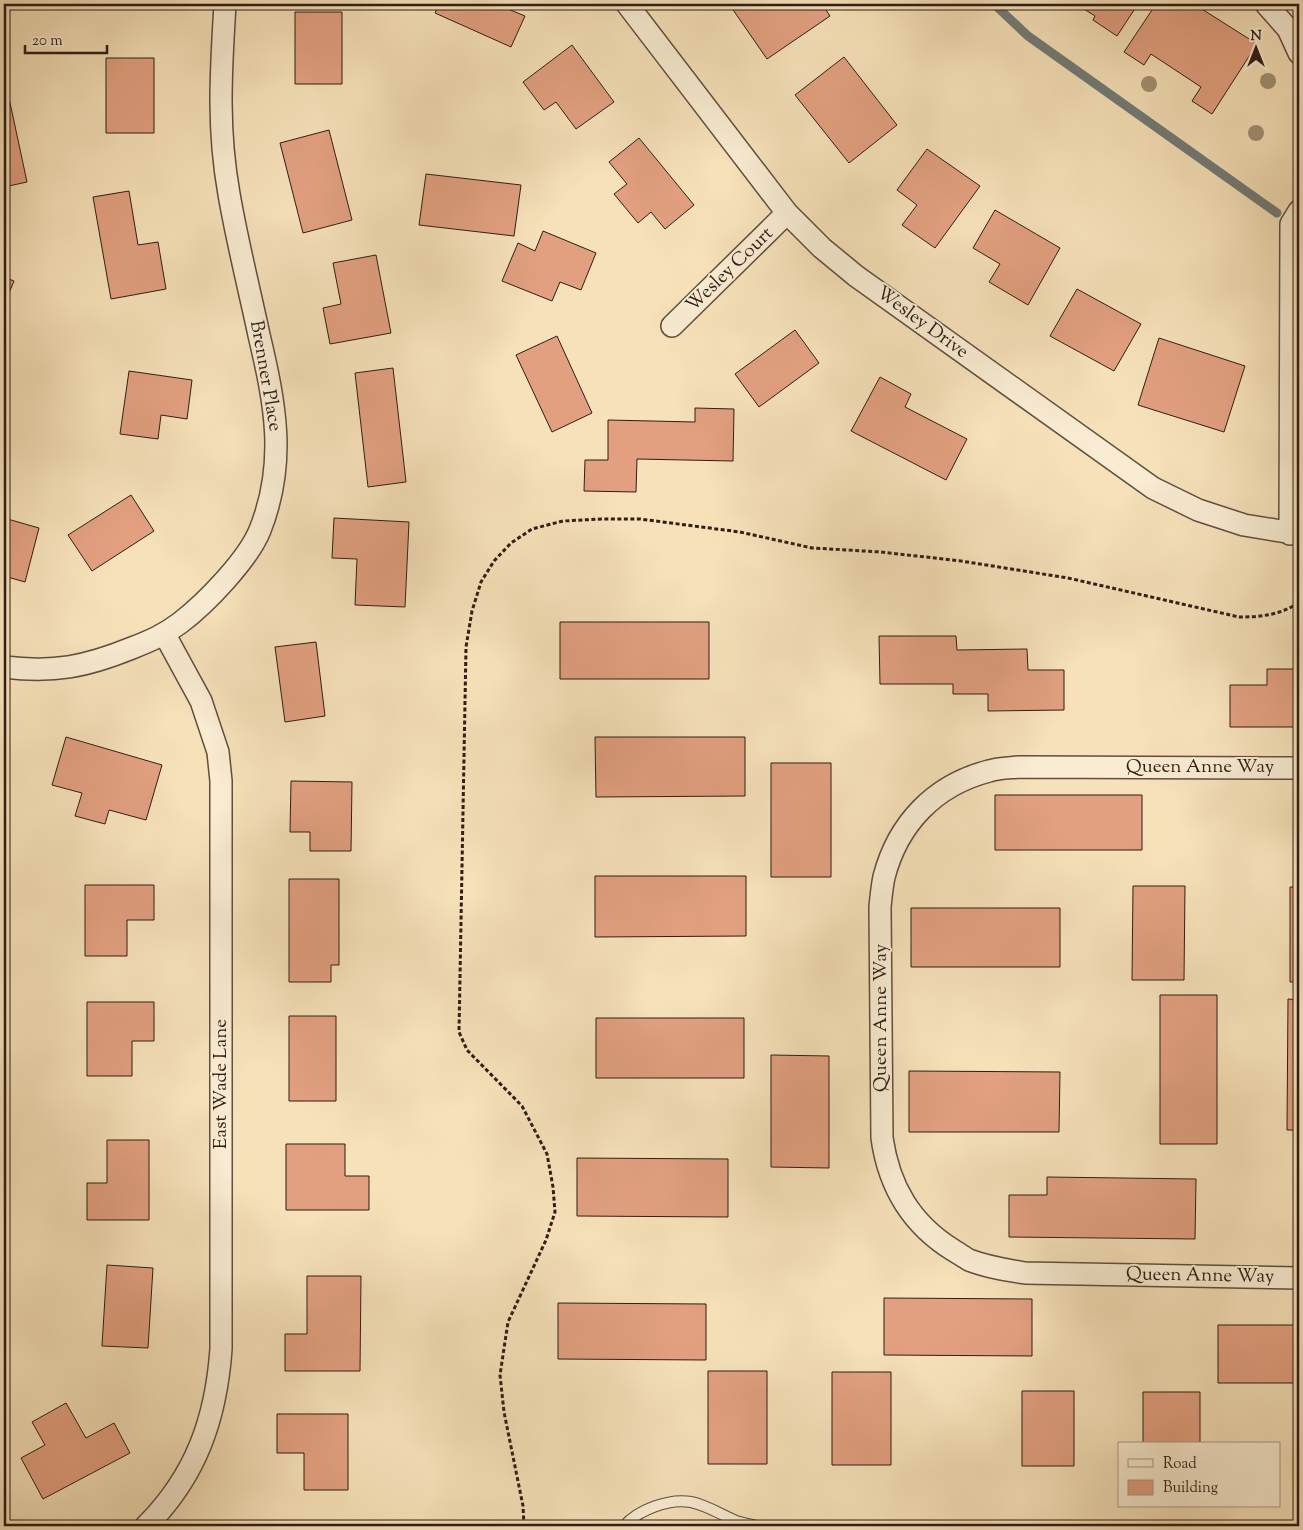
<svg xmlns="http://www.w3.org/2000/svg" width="1303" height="1530" viewBox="0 0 1303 1530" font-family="'Sorts Mill Goudy',serif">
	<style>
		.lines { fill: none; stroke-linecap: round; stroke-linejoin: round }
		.stream { stroke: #727c78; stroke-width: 9 }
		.building { fill: #e2a080; stroke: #2e1d17 }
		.lane-casing { stroke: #604e40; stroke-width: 12 }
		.street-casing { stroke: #604e40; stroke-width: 24 }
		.path { stroke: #2e1d17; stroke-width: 3; stroke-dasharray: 4 2.5; stroke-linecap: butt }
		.lane { stroke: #f9ecd2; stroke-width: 10 }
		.street { stroke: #f9ecd2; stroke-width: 21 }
		.tree { fill: #a09174 }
		.labels { text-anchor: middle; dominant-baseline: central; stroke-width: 4; stroke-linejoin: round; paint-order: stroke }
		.street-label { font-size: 19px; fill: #2e1d17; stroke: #f9ecd2 }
	</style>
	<rect width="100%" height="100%" fill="#f6e1b9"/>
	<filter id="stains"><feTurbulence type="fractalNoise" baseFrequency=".004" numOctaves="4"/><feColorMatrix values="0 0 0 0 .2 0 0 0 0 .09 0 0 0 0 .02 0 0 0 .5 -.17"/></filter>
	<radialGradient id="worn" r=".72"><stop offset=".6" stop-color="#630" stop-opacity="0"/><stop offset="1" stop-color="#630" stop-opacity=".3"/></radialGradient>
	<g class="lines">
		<path class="stream" d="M994,4L1028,36L1277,213"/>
	</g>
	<path class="building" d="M439,4H510L508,9L525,16L511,47L435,13Z
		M729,4H822L830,16L767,59Z
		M1076,4H1138L1117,36L1093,20L1095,16Z
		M1156,4H1194L1257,44L1212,114L1192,101L1201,87L1151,54L1144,65L1124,52Z
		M295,12H342V84H295Z
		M572,45L614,102L576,129L556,102L544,110L523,82Z
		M844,57L897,125L849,163L795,95Z
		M106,58H154V133H106Z
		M9,98L27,182L4,187V99Z
		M329,130L352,220L303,233L280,143Z
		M639,138L694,205L665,229L651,212L638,223L614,194L627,184L609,162Z
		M927,149L980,186L935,248L902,225L917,205L897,190Z
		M426,174L521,185L514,236L419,225Z
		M129,191L138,245L158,242L166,289L111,299L93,197Z
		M995,210L1060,248L1028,305L989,282L1000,264L973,248Z
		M543,231L596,253L581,290L560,282L552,301L502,281L518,243L535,251Z
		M376,255L391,333L330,344L323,308L341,304L333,263Z
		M4,277L14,281L4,305Z
		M1077,289L1141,324L1114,371L1050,336Z
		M795,330L819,363L759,407L735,374Z
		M557,336L592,413L552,432L516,355Z
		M1159,338L1245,366L1224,432L1138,405Z
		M393,368L406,482L368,487L355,373Z
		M129,371L192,380L187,419L161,415L158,439L120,434Z
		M880,377L911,394L905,407L967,439L946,480L851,431Z
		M695,408L734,409L733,461L637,459L636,492L584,491L585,460H608V420L695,422Z
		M131,495L154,531L92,571L68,535Z
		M4,518L39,528L25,582L4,576Z
		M334,518L409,522L405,607L355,605L357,559L332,558Z
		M560,622H709V679H560Z
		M879,636H956L957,650L1027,649L1028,670H1064V710L988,711V694H953V684H880Z
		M316,642L325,716L285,722L275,647Z
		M1267,669H1299V727H1230V685H1267Z
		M66,737L162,765L146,820L109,810L105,824L75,816L82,793L52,785Z
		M595,737H745V796L596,797Z
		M771,763H831V877H771Z
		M291,781L352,782L351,851H310V832H290Z
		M995,795H1142V850H995Z
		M595,876H746V936L595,937Z
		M289,879H339V965H331V982H289Z
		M85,885H154V920H127V956H85Z
		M1133,886H1185L1184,980H1132Z
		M1290,887H1299V982H1290Z
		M911,908H1060V967H911Z
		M1160,995H1217V1144H1160Z
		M1288,999L1299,1000V1130H1287Z
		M87,1002H154V1041H132V1076H87Z
		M289,1016H336V1101H289Z
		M596,1018H744V1078H596Z
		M771,1055L829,1056V1168L771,1167Z
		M909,1071L1060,1072L1059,1132H909Z
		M107,1140H149V1220H87V1183H107Z
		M286,1144H345V1176H369V1210H286Z
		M577,1158L728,1159V1217L577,1216Z
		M1047,1177L1196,1179L1195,1239L1009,1237V1195H1047Z
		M107,1265L153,1268L148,1348L102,1346Z
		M307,1276H361L360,1371H285V1334H307Z
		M884,1298L1032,1299V1356L884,1355Z
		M558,1303L706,1304V1360L558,1359Z
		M1218,1325H1299V1383H1218Z
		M708,1371H767V1464H708Z
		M832,1372H891V1465H832Z
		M1022,1391H1074V1466H1022Z
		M1143,1392H1200V1444H1143Z
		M66,1403L86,1438L114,1423L130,1453L43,1499L21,1458L45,1445L32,1422Z
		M277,1414H348V1490H304V1453H277Z"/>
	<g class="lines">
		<g class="lane-casing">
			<path id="lane" d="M624,1526C638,1510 669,1498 691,1502C706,1505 720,1514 734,1520C741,1523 749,1524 756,1526"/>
		</g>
		<g class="street-casing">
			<path id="street" d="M627,4L787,213L822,248L856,276L1153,488L1198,510L1244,525L1299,534
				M1266,4L1288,29L1299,53
				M672,326L787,213
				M1290,534L1291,224L1299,211
				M4,667C54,673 85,667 132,648C150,641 164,635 180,623C205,604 248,560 260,530C287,462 275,403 259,335C249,288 237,241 229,194C217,127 221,71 225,4
				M1299,768L1019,767C1009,768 998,768 989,771C935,785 898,823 884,877C882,886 881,897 880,907L882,1138C889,1187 911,1224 953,1250C958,1253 964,1257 969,1260C987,1267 1006,1270 1025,1273L1299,1278
				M146,1526C196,1476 216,1419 221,1349V781L218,752L201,701L165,635"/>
		</g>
		<path class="path" d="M524,1526L523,1506L504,1412L500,1375L508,1322L546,1240L555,1212L553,1187L547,1154L522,1106L467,1050L459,1032L466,647L472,611L481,582L494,561L511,543L532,529L563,521L601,519H640L740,532L812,548L881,552L961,561L1068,578L1239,617C1260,617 1282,615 1299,602"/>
		<use href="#lane" class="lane"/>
		<use href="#street" class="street"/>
	</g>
	<g class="tree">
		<circle cx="1268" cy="81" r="8"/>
		<circle cx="1149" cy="84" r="8"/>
		<circle cx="1256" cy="133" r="8"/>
	</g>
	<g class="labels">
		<g class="street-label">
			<text transform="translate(730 270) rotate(-44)">Wesley Court</text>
			<text transform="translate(922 323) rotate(36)">Wesley Drive</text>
			<text transform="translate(265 376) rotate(80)">Brenner Place</text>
			<text x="1200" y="767">Queen Anne Way</text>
			<text transform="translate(881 1018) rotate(-90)">Queen Anne Way</text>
			<text transform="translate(221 1084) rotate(-90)">East Wade Lane</text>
			<text transform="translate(1200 1276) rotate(1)">Queen Anne Way</text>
		</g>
	</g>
	<rect width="1303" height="1530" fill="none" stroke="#f6e1b9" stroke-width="20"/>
	<rect x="5" y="5" width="1293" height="1520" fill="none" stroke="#2e1d17" stroke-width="2.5"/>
	<rect x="10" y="10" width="1283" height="1510" fill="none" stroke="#2e1d17"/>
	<rect x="1118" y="1442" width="162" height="65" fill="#f9ecd2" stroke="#a89987"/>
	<rect x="1128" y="1459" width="25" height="8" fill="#f9ecd2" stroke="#a89987"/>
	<text x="1163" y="1468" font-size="15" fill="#2e1d17">Road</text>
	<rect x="1128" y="1480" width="25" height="15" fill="#e2a080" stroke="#a89987"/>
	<text x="1163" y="1492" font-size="15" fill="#2e1d17">Building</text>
	<g transform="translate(1256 48)" stroke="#f9ecd2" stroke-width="4" paint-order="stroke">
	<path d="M0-4L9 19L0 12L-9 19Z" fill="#2e1d17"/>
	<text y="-8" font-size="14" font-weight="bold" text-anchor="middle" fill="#2e1d17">N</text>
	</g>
	<path d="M25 45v8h82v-8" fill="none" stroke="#2e1d17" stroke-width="2.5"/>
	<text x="32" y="45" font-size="15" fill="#2e1d17" stroke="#f9ecd2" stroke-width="4" paint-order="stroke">20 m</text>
	<rect width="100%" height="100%" filter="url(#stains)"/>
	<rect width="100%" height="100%" fill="url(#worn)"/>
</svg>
